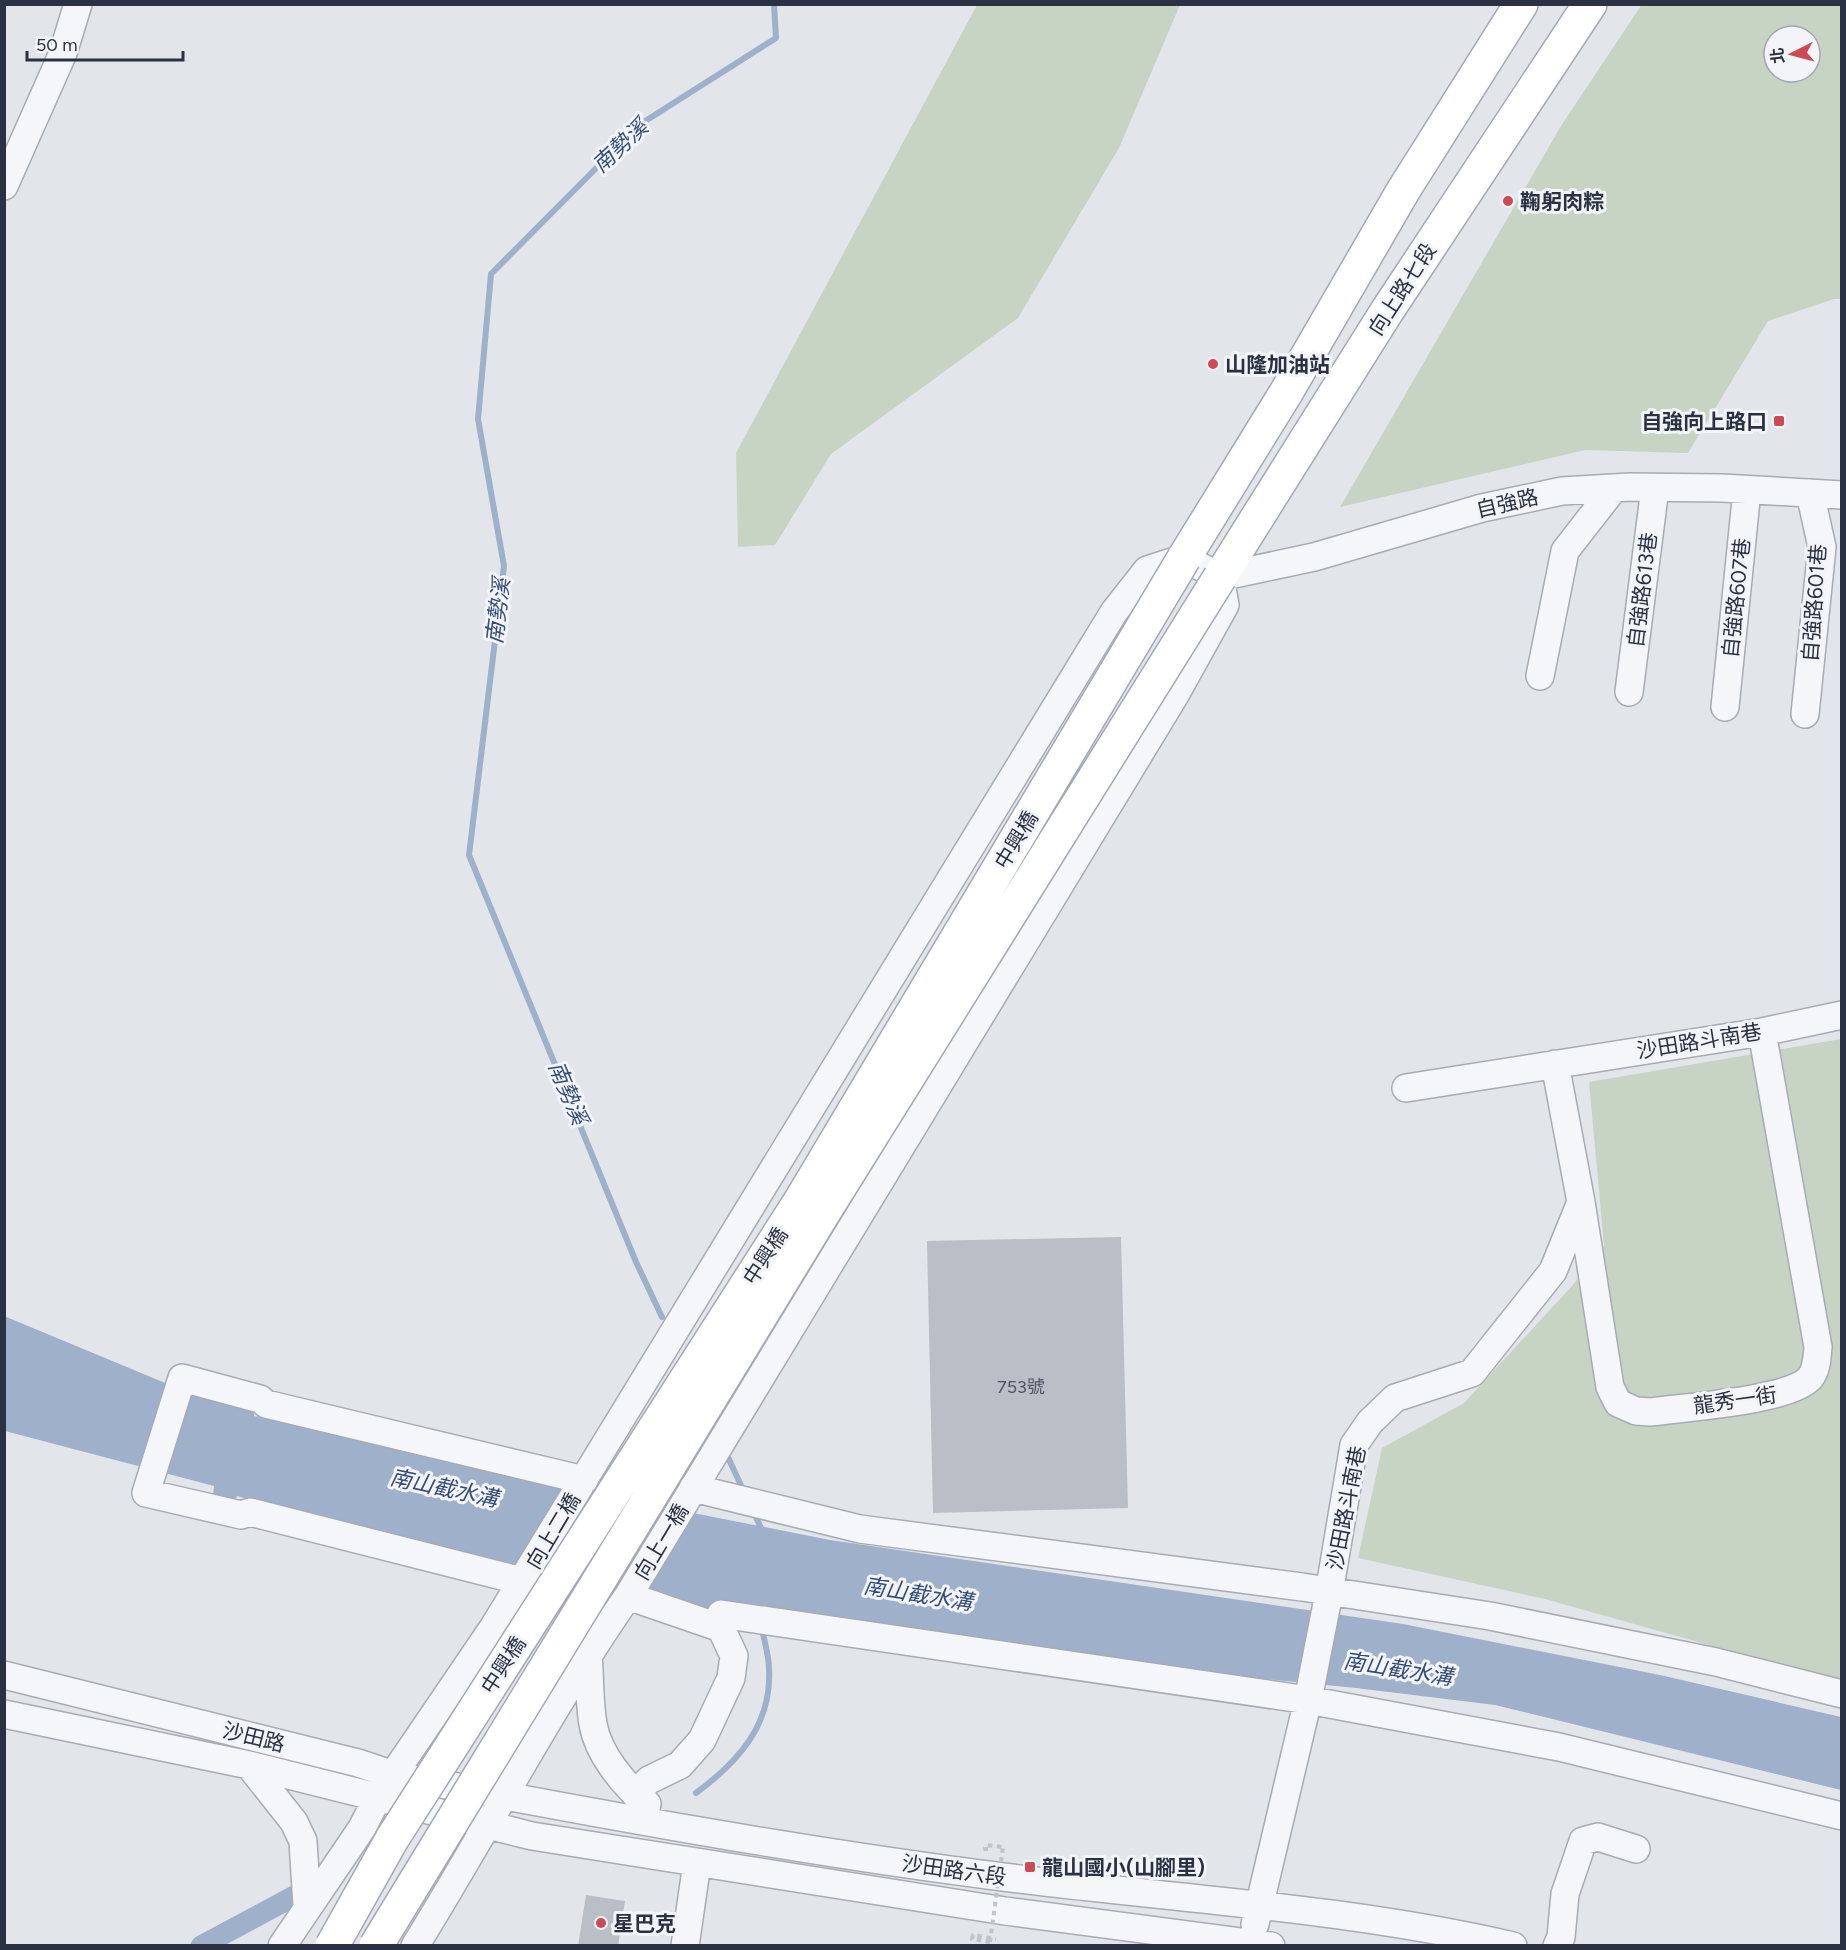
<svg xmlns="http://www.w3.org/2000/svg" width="1846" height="1950" viewBox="0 0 1846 1950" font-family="Figtree,'Noto Sans TC',sans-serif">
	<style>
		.green { fill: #c7d4c4; fill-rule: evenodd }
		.water { fill: #9eb0ca }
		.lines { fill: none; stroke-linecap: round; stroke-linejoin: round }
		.stream { stroke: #9eb0ca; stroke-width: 6 }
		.canal { stroke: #9eb0ca; stroke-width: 21 }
		.building { fill: #babec7 }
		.minor-casing { stroke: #a7abb4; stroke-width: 30 }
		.major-casing { stroke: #a2a8b6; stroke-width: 36 }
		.path { stroke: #c0c3c9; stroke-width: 4; stroke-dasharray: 4.5 4.5; stroke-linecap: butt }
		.minor { stroke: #f5f6f9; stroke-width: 27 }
		.major { stroke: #fff; stroke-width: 33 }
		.major-bridge-casing { stroke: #a2a8b6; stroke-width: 36; stroke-linecap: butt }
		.path-bridge { stroke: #c0c3c9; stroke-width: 4; stroke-dasharray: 4.5 4.5; stroke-linecap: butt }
		.major-bridge { stroke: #fff; stroke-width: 33 }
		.poi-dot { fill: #cd4a54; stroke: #f2f4f8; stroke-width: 2 }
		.labels { text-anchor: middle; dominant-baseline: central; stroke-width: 6; stroke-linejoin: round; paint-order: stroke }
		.number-label { font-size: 18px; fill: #4e5463 }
		.poi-label { font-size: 21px; font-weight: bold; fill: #2a3142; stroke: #f2f4f8; text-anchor: start }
		.street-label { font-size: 21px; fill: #2a3142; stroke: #f2f4f8 }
		.water-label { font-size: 22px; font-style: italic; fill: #354d76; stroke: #f2f4f8 }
	</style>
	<rect width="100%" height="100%" fill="#e2e5ea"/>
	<path class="green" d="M1642,4L1841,5V299H1834L1768,321L1688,453L1585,450L1340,507L1561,126ZM1774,36H1810V72H1774Z
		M977,5H1180L1119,148L1018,318L831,454L775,545L738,547L736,453Z
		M1841,1039V1682L1545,1599L1358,1558L1382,1448L1464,1403L1572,1286L1604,1245L1589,1082Z"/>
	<path class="water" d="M4,1316L170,1385L254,1406V1416L328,1431L546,1484L830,1540L1403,1624L1660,1675L1841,1717V1790L1495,1705L1356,1688L1090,1662L733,1613L501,1565L358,1531L237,1496L233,1504L213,1496L214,1486L5,1431Z"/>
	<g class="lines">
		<path class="stream" d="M662,1317L636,1262L469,855L504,566L478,419L491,274L639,125L776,38L774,4
			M727,1455L744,1492
			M753,1510L763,1533
			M696,1793C738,1762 772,1725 769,1669C769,1655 764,1641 762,1628"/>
		<path class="canal" d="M201,1946L300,1893"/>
	</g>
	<path class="building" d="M1121,1237L1128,1508L933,1513L927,1241Z
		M586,1895L625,1901L618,1946H578Z"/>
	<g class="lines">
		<g class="minor-casing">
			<path id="minor" d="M4,186L63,53L78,4
				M1540,676L1565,551L1614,488
				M1629,692L1655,488
				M1725,707L1747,490
				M1805,714L1822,547L1810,493
				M1406,1088L1762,1032L1842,1015
				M1581,1202L1610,1387L1618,1403L1636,1411L1651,1412C1685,1407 1789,1401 1810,1378C1817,1369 1817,1358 1818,1347L1762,1032
				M693,1488L860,1529L1302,1587L1490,1616L1716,1662L1842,1694
				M522,1581L250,1512L241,1515L146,1493L182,1378L260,1399L266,1404L584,1480
				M628,1596L721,1628L734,1656L731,1678L702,1740L680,1765L649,1780L635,1794
				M721,1614L1308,1700L1559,1747L1842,1816
				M588,1654C590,1676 589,1701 593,1724C598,1754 624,1785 647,1804
				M4,1675L358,1763L394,1775C599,1814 804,1852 1011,1878C1179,1899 1348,1908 1513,1946
				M4,1714L249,1765L532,1836L1005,1911L1271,1946
				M249,1765L294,1822L303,1841L307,1906
				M1255,1924L1308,1700L1329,1593L1354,1445L1370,1422L1395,1398L1472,1373L1553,1271L1581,1202L1555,1064
				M282,1946L362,1828L378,1797L493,1628L1114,612L1147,570L1184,558L1220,577L1314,557L1482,508L1562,491L1630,487L1722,488L1842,495
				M415,1946C487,1830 550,1708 628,1596L1175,695L1225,605L1220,577
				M685,1946L697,1863
				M1557,1946L1561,1937L1565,1894L1583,1841L1598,1837L1636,1849"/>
		</g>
		<g class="major-casing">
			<path id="major" d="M1184,558L1287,391L1403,191L1521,4
				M1220,577L1387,311L1590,4"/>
		</g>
		<path class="path" d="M988,1849H985L986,1845L1003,1847
			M990,1942L972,1939L973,1935L996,1939"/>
		<use href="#minor" class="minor"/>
		<use href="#major" class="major"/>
		<g class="major-bridge-casing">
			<path id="major-bridge" d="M332,1946L392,1839L801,1200L1184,558
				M376,1946L824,1212L1220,577"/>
		</g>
		<path class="path-bridge" d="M990,1942L1003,1847"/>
		<use href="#major-bridge" class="major-bridge"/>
	</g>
	<g class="poi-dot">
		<circle cx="1508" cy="201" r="6"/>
		<circle cx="1213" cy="364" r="6"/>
		<rect x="1773" y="415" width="12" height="12" rx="3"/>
		<rect x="1024" y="1861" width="12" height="12" rx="3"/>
		<circle cx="601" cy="1923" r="6"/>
	</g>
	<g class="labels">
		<g class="number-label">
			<text x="1021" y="1387">753號</text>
		</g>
		<g class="poi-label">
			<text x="1520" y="201">鞠躬肉粽</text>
			<text x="1225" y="364">山隆加油站</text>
			<text x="1767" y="421" text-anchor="end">自強向上路口</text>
			<text x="1042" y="1867">龍山國小(山腳里)</text>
			<text x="613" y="1923">星巴克</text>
		</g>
		<g class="street-label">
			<text transform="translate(1402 289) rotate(-57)">向上路七段</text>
			<text transform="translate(1507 503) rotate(-13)">自強路</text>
			<text transform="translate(1642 590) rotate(-83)">自強路613巷</text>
			<text transform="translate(1736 598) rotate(-84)">自強路607巷</text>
			<text transform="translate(1814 603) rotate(-86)">自強路601巷</text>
			<text transform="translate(1016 840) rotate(-59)">中興橋</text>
			<text transform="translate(1699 1041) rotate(-9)">沙田路斗南巷</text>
			<text transform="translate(765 1256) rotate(-57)">中興橋</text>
			<text transform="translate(1735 1400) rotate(-8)">龍秀一街</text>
			<text transform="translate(1346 1508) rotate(-79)">沙田路斗南巷</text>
			<text transform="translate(553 1531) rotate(-59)">向上二橋</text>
			<text transform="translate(661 1542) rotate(-59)">向上一橋</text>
			<text transform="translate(503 1665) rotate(-57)">中興橋</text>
			<text transform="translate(254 1737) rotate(14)">沙田路</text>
			<text transform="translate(954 1870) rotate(8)">沙田路六段</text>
		</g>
		<g class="water-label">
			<text transform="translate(620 146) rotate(-43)">南勢溪</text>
			<text transform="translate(498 611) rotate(-83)">南勢溪</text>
			<text transform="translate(568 1093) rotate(67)">南勢溪</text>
			<text transform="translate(444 1488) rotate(12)">南山截水溝</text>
			<text transform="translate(918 1594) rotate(9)">南山截水溝</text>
			<text transform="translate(1398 1669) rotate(9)">南山截水溝</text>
		</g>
	</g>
	<rect width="1846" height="1950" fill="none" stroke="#2a3142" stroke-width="12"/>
	<g transform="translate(1792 54) rotate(264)"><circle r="28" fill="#f2f4f8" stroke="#a2a6af" stroke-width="1.5"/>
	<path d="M0-4.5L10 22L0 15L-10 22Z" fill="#cd4a54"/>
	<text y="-9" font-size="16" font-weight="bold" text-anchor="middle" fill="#2a3142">北</text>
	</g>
	<path d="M27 51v9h156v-9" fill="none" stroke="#2a3142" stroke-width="3"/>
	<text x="36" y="51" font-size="18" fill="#2a3142" stroke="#f2f4f8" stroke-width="4.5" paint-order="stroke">50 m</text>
</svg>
